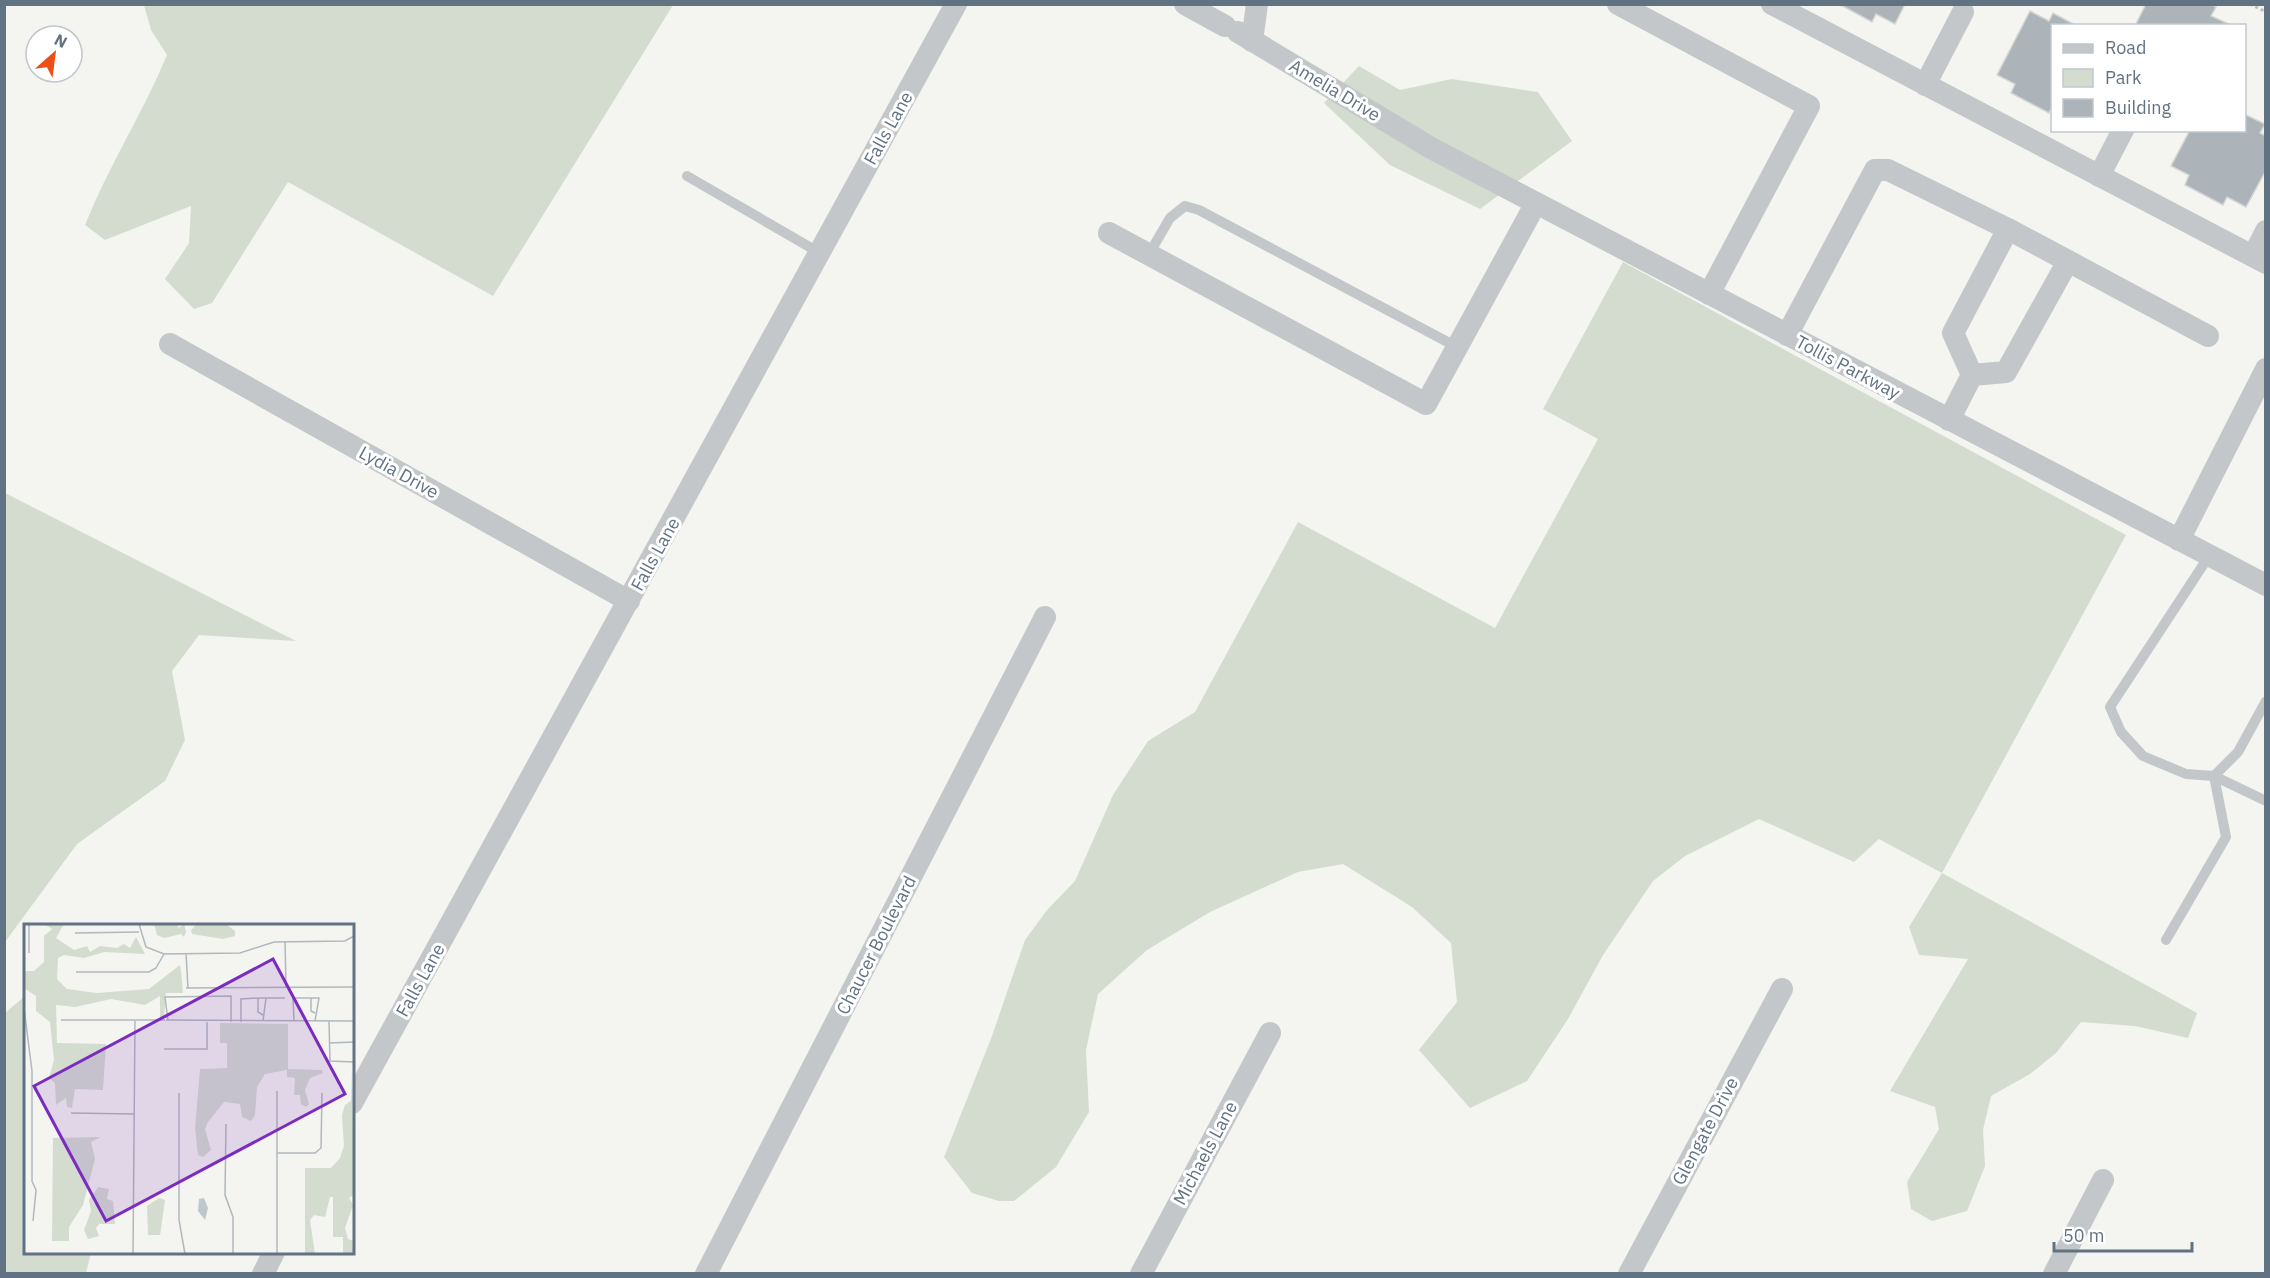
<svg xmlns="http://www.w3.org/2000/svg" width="2270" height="1278" viewBox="0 0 2270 1278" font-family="'IBM Plex Sans',sans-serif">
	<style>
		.green { fill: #d4dcd0 }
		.building { fill: #acb4b9; stroke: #d5d5d3; stroke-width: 1.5 }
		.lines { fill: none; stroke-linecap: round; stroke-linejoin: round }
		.path { stroke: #bfc0c2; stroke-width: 3; stroke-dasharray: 3 3; stroke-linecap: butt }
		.service { stroke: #c3c7ca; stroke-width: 10 }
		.minor { stroke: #c3c7ca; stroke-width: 22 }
		.labels { text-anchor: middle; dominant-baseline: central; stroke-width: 6; stroke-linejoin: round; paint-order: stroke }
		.street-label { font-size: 18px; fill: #617383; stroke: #fff }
		.inset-road { fill: none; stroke: #b0b8be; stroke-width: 1.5 }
		.view { fill: #7b2cbf; fill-opacity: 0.15; stroke: #7b2cbf; stroke-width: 3 }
		.inset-edge { fill: none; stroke: #617383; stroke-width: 3 }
	</style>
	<rect width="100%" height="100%" fill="#f4f4f0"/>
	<path class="green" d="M144,5V4L673,5L493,296L288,182L212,303L194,309L165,279L189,243L191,206L105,240L85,225C108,167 143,113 167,55L151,30Z
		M1359,66L1400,90L1452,79L1538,92L1572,141L1480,209L1390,165L1324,103Z
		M1623,262L2126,535L1942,873L2197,1013L2188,1038L2135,1026L2081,1022L2056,1053L2030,1074L1991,1096L1983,1130L1985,1166L1967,1211L1932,1221L1911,1209L1907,1182L1939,1129L1935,1107L1890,1091L1968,959L1919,955L1909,927L1942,873L1879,839L1854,862L1759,819L1685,856L1653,881L1603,955L1568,1019L1527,1081L1470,1108L1419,1050L1457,1002L1451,943L1412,907L1343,864L1298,872L1210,912L1147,950L1098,994L1086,1050L1089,1112L1056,1167L1014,1201H999L972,1193L944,1157L992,1036L1025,940L1047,910L1075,881L1113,795L1148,741L1195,712L1298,522L1495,628L1598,439L1543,409Z
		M5,493L296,641L199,635L172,671L185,740L165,781L77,844L5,942Z
		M25,996L26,1252L91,1253L86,1273H5V1013Z"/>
	<path class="building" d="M1839,4H1905L1895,24L1876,14L1872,22Z
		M2146,4H2211L2216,7L2211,16L2231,25L2135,26Z
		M2030,11L2049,21L2053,13L2077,26H2052V106L2049,113L2011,93L2015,84L1997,75Z
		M2244,114L2265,124L2260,133L2266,136V170L2246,207L2227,197L2223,205L2185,185L2189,175L2171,166L2190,130H2244Z"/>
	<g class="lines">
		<path class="path" d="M2250,4L2266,12"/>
		<path class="service" d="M687,176L820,253
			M1149,254L1170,218L1185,206L1199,210L1457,347
			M2209,556L2110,707L2121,732L2143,756L2186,774L2214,776L2266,801
			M2166,940L2226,837L2214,776L2238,752L2266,701"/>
		<path class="minor" d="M1185,4L1225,26
			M1618,4L1809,106L1709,294
			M1772,4L2266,263
			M1238,32L1431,148L2266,585
			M1252,41L1257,4
			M1925,85L1963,12
			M2099,176L2123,130
			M1109,233L1426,404L1536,203
			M2253,256L2266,231
			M2068,261L2208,336
			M1787,335L1875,170H1888L2008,229
			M170,344L629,601
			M1949,420L1972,375L2006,372L2068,261L2008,229L1953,333L1972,375
			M2179,540L2266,369
			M352,1103L956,4
			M263,1274L274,1252
			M706,1274L1045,617
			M1141,1274L1270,1033
			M1629,1274L1782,989
			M2054,1274L2103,1180"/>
	</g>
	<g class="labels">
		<g class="street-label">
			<text transform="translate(1335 90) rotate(31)">Amelia Drive</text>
			<text transform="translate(888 128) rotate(-61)">Falls Lane</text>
			<text transform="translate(1848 367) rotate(28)">Tollis Parkway</text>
			<text transform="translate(399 472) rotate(29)">Lydia Drive</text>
			<text transform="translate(655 554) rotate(-61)">Falls Lane</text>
			<text transform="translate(876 945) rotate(-63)">Chaucer Boulevard</text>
			<text transform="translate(420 980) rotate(-61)">Falls Lane</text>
			<text transform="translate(1705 1131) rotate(-62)">Glengate Drive</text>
			<text transform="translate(1205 1153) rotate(-62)">Michaels Lane</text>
		</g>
	</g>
	<g transform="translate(24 924)">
		<rect width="330" height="330" fill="#f4f4f0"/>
		<path d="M20,0H40L32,14L50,26L63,22L66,28L76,22L93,24L100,20L106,24L112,13L121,30L80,28L60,34L40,31L34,34L33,55L43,65L73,69L125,65L156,41L157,47L159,69H142L140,94L136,95V72L121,81L87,75L51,83L32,81L33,119L82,120L79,166L51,165L48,184L43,183L42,174L32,181L31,159L25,154L30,136L26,98L12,87V72L0,64V47H10L20,38V12L28,5ZM130,0H152L155,4L160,0L162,8L160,13L157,10L140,14L133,11ZM173,0H202L211,7V12L199,15L168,10L167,6ZM196,99L264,100V145L298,146L299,149L286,154L281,166L285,180L282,183L277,180L276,171H270L271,154L263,153V146L241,150L233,163L231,191L227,197L218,193L216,180L200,178L184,198L181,205L187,226L179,233L174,231L171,204L176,145L203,144V119H196ZM328,146L330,270L325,274L329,281L321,304L324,315L330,317V330H319V313H309V273H306L301,293L290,291L286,296L291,330H281V244H307L316,234L320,222L318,191L321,181L327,177ZM77,213L67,218L71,235L59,281L45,303V317H28L29,214ZM74,263L85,265L83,275L89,277L91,300H75L72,304L75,312L64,315L60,306L67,287L65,276ZM135,274L141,276L137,305L136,311H124L123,282Z" fill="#d4dcd0"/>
		<path d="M180,274L184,284L181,296L174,287L175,275Z" fill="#bdc8cd"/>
		<path class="inset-road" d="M5,0V29M115,0L122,23L140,30L216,29L250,18L321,17L330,12M51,9L115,8M261,17L262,63M162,29L164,64M52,48H125L132,44L140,30M162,64L330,63M242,74H261M0,84L8,147V257L12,266L9,297M239,91L234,88V74H242L239,97M37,96H141M142,96L330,97M144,97L141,73L207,72V98M270,97L269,74H287M291,97L295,74H287V87L291,89M305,97L306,137L330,138M217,98V75L234,74M305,119L330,118M140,125H183V98M155,169V296L161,330M47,189L110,190M202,200L201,271L209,293V330M253,229H291L297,224L298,169M109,330L111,97M253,330V167"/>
		<path class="view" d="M249,35L321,170L82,297L10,162Z"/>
		<rect width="330" height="330" class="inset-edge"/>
	</g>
	<rect width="2270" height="1278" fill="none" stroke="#617383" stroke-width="12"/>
	<rect x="2051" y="24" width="195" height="108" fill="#ffffff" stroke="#c0c7cd" stroke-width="1.5"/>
	<rect x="2063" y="44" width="30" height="9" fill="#c3c7ca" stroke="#c0c7cd" stroke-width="1.5"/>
	<text x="2105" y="54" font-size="18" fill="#617383">Road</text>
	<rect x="2063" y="69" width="30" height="18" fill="#d4dcd0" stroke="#c0c7cd" stroke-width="1.5"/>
	<text x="2105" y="84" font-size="18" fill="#617383">Park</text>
	<rect x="2063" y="99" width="30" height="18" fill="#acb4b9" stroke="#c0c7cd" stroke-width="1.5"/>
	<text x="2105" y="114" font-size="18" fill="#617383">Building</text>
	<g transform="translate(54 54) rotate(28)"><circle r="28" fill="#ffffff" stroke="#c0c7cd" stroke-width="1.5"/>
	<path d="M0-4.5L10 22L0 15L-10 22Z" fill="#ee4f16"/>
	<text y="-9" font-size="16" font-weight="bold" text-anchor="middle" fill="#617383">N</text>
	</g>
	<path d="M2054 1242v9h138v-9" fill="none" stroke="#617383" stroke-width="3"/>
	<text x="2063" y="1242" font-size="18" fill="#617383" stroke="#ffffff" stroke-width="4.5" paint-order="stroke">50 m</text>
</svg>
